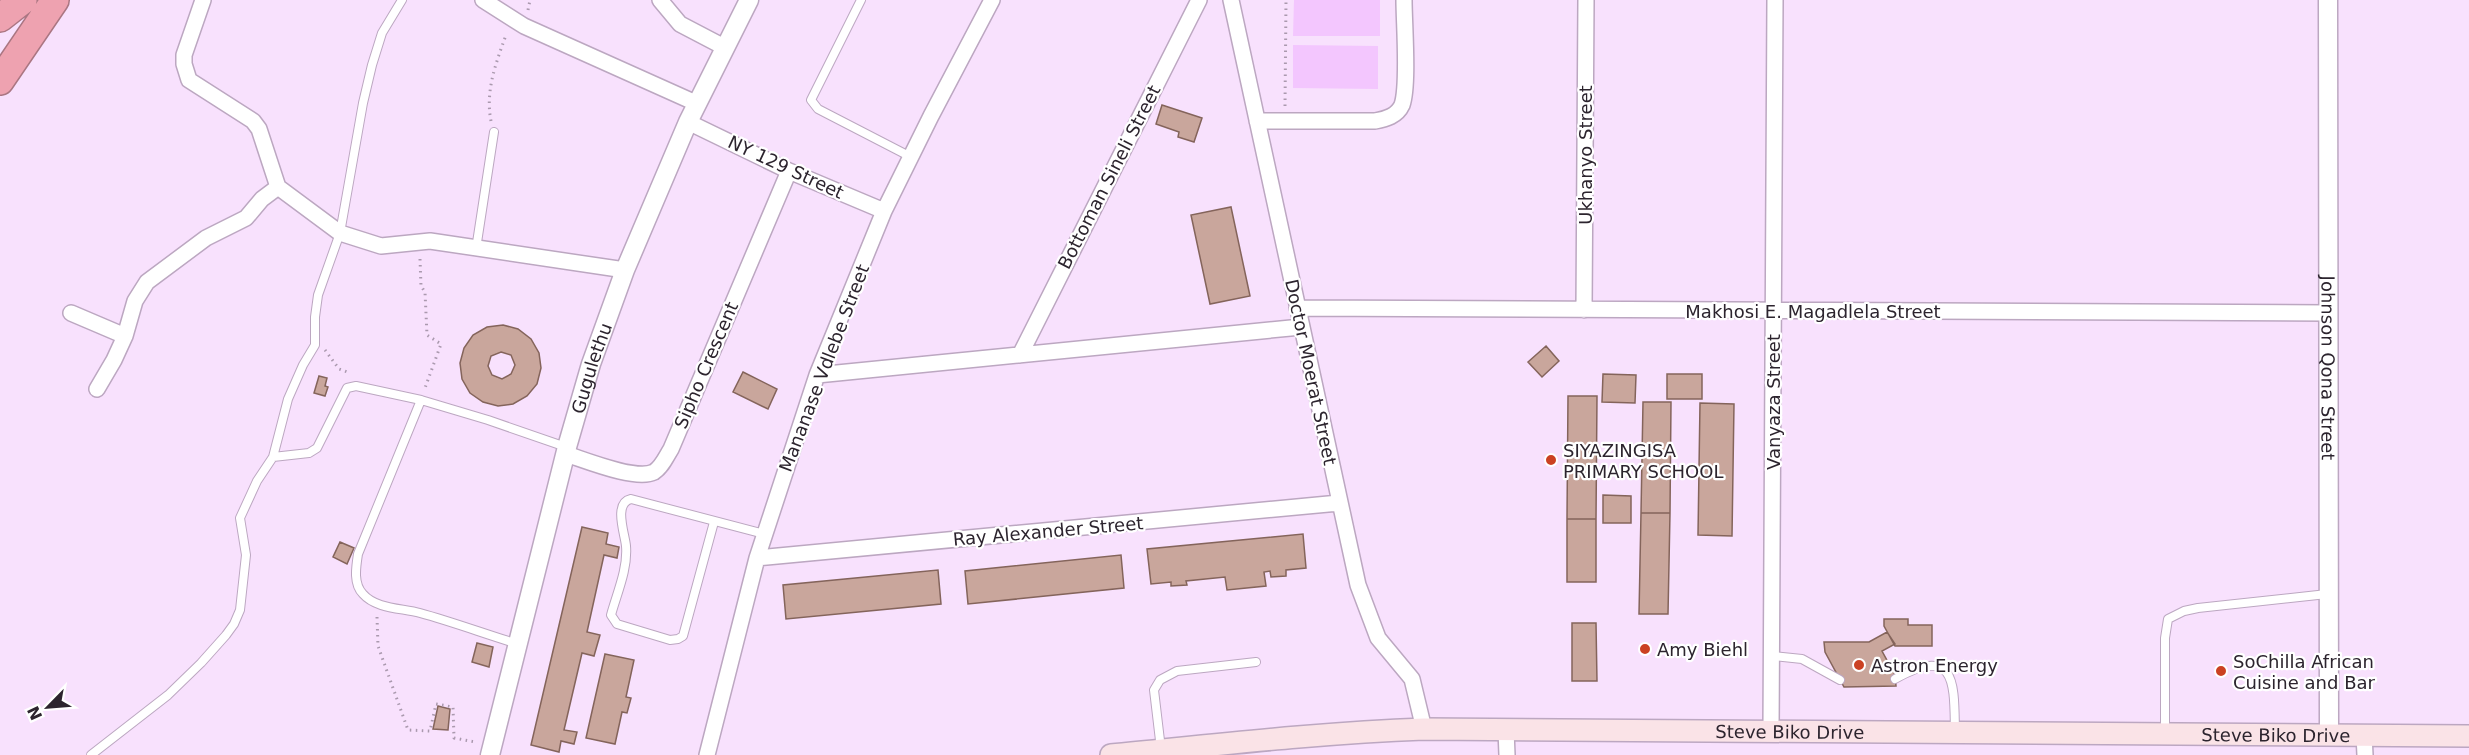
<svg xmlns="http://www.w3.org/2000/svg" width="2469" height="755" viewBox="0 0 2469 755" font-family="'DejaVu Sans',sans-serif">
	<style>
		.green { fill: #f3c6fe }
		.building { fill: #c9a69c; stroke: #84645b; stroke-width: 1.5; fill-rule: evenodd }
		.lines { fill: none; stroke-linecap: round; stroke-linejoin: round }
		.service-casing { stroke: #bca7c1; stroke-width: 10 }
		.minor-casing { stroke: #bca7c1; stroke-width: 18 }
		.tertiary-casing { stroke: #bca7c1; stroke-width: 21 }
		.secondary-casing { stroke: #bca7c1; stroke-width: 24 }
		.motorway-casing { stroke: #aa7682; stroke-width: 30 }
		.path { stroke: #aa99ae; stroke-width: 3; stroke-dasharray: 1.5 4.5; stroke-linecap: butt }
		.service { stroke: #fff; stroke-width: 8 }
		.minor { stroke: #fff; stroke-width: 15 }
		.tertiary { stroke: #fff; stroke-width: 18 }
		.secondary { stroke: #fae3e7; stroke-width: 21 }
		.motorway { stroke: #eea2b0; stroke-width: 27 }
		.poi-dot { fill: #cb4122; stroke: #fff; stroke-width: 2 }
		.labels { text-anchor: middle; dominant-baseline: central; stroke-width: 4.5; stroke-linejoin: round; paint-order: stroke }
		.street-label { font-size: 18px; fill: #2c242e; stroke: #fff }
		.poi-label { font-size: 18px; fill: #2c242e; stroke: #fff; text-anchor: start }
	</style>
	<rect width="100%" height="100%" fill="#f8e1fd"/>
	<path class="green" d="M1294,0H1380V36H1293Z
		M1293,45L1378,46V89L1293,88Z"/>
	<path class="building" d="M1162,105L1202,118L1194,142L1178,137L1179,132L1156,124Z
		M1231,207L1250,296L1210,304L1191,215Z
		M503,325L518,329L531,339L539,353L541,368L537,384L527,396L513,404L498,406L483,402L470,393L462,379L460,363L464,348L473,335L487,327ZM501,352L511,355L515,365L511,374L502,379L492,375L488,366L491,356Z
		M1546,346L1559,361L1542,377L1528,362Z
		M743,372L777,389L768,409L733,392Z
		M1603,374L1636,375L1635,403L1602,402Z
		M1667,374H1702V399H1667Z
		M319,376L327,378L325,386L328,387L325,396L314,393Z
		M1568,396H1597L1596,519H1567Z
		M1643,402H1671L1670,513H1641Z
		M1700,403L1734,404L1732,536L1698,535Z
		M1603,495L1631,496V523H1603Z
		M1641,513H1670L1668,614H1639Z
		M1567,519H1596V582H1567Z
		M582,527L608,533L606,544L619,547L617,558L604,555L587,632L600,635L594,656L582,653L564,730L577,732L574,744L561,741L559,752L531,745Z
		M1303,534L1306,568L1286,570V576L1271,577L1270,571L1264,572L1266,586L1227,590L1225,577L1186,581L1187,585L1171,586V582L1151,584L1147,549Z
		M340,542L354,548L347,564L333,557Z
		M1121,555L1124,588L968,604L965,571Z
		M938,570L941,604L786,619L783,585Z
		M1884,619H1908V625H1932V646H1895L1884,626Z
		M1572,623H1596L1597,681H1572Z
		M1887,632L1895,644L1882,651L1895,675L1896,686L1844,687L1825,652L1824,642H1869Z
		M477,643L493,647L489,667L472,662Z
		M605,654L634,660L626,697L631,698L627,713L622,712L615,744L586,738Z
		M438,706L450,709L448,730L433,729Z"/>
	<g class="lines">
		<g class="service-casing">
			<path id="service" d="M861,0L811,100L818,109L911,157
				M476,249L494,132
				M273,457L288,399L303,365L315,345V317L318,295L340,233L363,103L372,65L382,33L402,0
				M714,522L683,636L678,639L670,640L617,624L611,615C617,593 628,569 626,546C625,534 613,503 631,499L764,534
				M518,644C485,634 453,622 420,613C402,608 376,609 363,594C353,584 356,567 358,554L421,400L488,420L566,447
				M1772,656L1802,659L1840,680
				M1895,679C1957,644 1954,684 1955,732
				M2165,733V638L2168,619L2184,611L2198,608L2327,594
				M1161,749L1154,690L1160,680L1177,671L1256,662
				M91,755L168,695L201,663L226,635L234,624L240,610L246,555L240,518L257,481L273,457L309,453L317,448L347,388L356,386L421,400"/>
		</g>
		<g class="minor-casing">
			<path id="minor" d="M203,0L184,55V64L189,80L253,121L259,129L278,187L340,233L381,246L430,241L625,270
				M483,0L524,26L698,104
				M660,0L680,24L724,47
				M1231,0L1358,585L1378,638L1412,679L1424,729
				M1257,121H1375C1386,119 1397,116 1402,105C1409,85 1404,24 1404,0
				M688,122L789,171L884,211
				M1297,308L2328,313
				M1584,310L1586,0
				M71,313L125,336
				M1020,355L1199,0
				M817,375L1301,327
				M97,389L114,360L125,336L135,301L147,282L206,238L246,218L262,199L278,187
				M566,454C585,460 636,481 654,472C662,467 666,457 671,449L789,171
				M757,558L1339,503
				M1506,730L1507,755
				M1771,732L1775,0
				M2364,735L2365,755
				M707,755L757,558L817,375L884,211L931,116L992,0"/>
		</g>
		<g class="tertiary-casing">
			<g id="tertiary">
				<path id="s1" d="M2328,0L2329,735"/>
				<path id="s2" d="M490,755L567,447L591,364L625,270L688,122L749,0"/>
			</g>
		</g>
		<g class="secondary-casing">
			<g id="secondary">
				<path id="s3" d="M1111,755C1215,745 1319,733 1424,729L2469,736"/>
			</g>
		</g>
		<g class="motorway-casing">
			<path id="motorway" d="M0,18L23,0
				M0,81L55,0"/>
		</g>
		<path class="path" d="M528,10L530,0
			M1285,106L1286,0
			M491,121C485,91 496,63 506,35
			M420,259L421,286L425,292L427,335L441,344L425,388
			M325,350L339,369L350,373
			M377,617L378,646L408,730L430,731L436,704L453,707L454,738L475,742"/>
		<use href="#service" class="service"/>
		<use href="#minor" class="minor"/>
		<use href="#tertiary" class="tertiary"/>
		<use href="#secondary" class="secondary"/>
		<use href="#motorway" class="motorway"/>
	</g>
	<g class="poi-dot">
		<circle cx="1551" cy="460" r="6"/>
		<circle cx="1645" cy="649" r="6"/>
		<circle cx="1859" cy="665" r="6"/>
		<circle cx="2221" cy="671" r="6"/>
	</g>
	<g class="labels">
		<g class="street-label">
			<text transform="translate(1585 155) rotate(-90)">Ukhanyo Street</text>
			<text transform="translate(786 167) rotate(25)">NY 129 Street</text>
			<text transform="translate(1109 177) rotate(-63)">Bottoman Sineli Street</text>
			<text x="1813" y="311">Makhosi E. Magadlela Street</text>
			<text transform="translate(706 365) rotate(-67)">Sipho Crescent</text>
			<text stroke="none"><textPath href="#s2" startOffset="400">Gugulethu</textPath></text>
			<text transform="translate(824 368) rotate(-69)">Mananase Vdlebe Street</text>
			<text stroke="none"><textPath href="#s1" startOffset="368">Johnson Qona Street</textPath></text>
			<text transform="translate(1311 372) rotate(78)">Doctor Moerat Street</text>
			<text transform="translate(1773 402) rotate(-90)">Vanyaza Street</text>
			<text transform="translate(1048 531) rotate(-5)">Ray Alexander Street</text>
			<text stroke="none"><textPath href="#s3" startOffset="680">Steve Biko Drive</textPath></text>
			<text stroke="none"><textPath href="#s3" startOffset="1166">Steve Biko Drive</textPath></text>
		</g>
		<g class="poi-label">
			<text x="1563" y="450">SIYAZINGISA<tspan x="1563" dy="21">PRIMARY SCHOOL</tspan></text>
			<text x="1657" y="649">Amy Biehl</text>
			<text x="2233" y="661">SoChilla African<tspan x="2233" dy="21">Cuisine and Bar</tspan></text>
			<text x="1871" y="665">Astron Energy</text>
		</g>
	</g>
	<g transform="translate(48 707) rotate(245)" stroke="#ffffff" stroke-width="4.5" paint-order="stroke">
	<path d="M0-4.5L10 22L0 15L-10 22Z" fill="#2c242e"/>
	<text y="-9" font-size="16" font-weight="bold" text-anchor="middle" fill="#2c242e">N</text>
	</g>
</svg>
